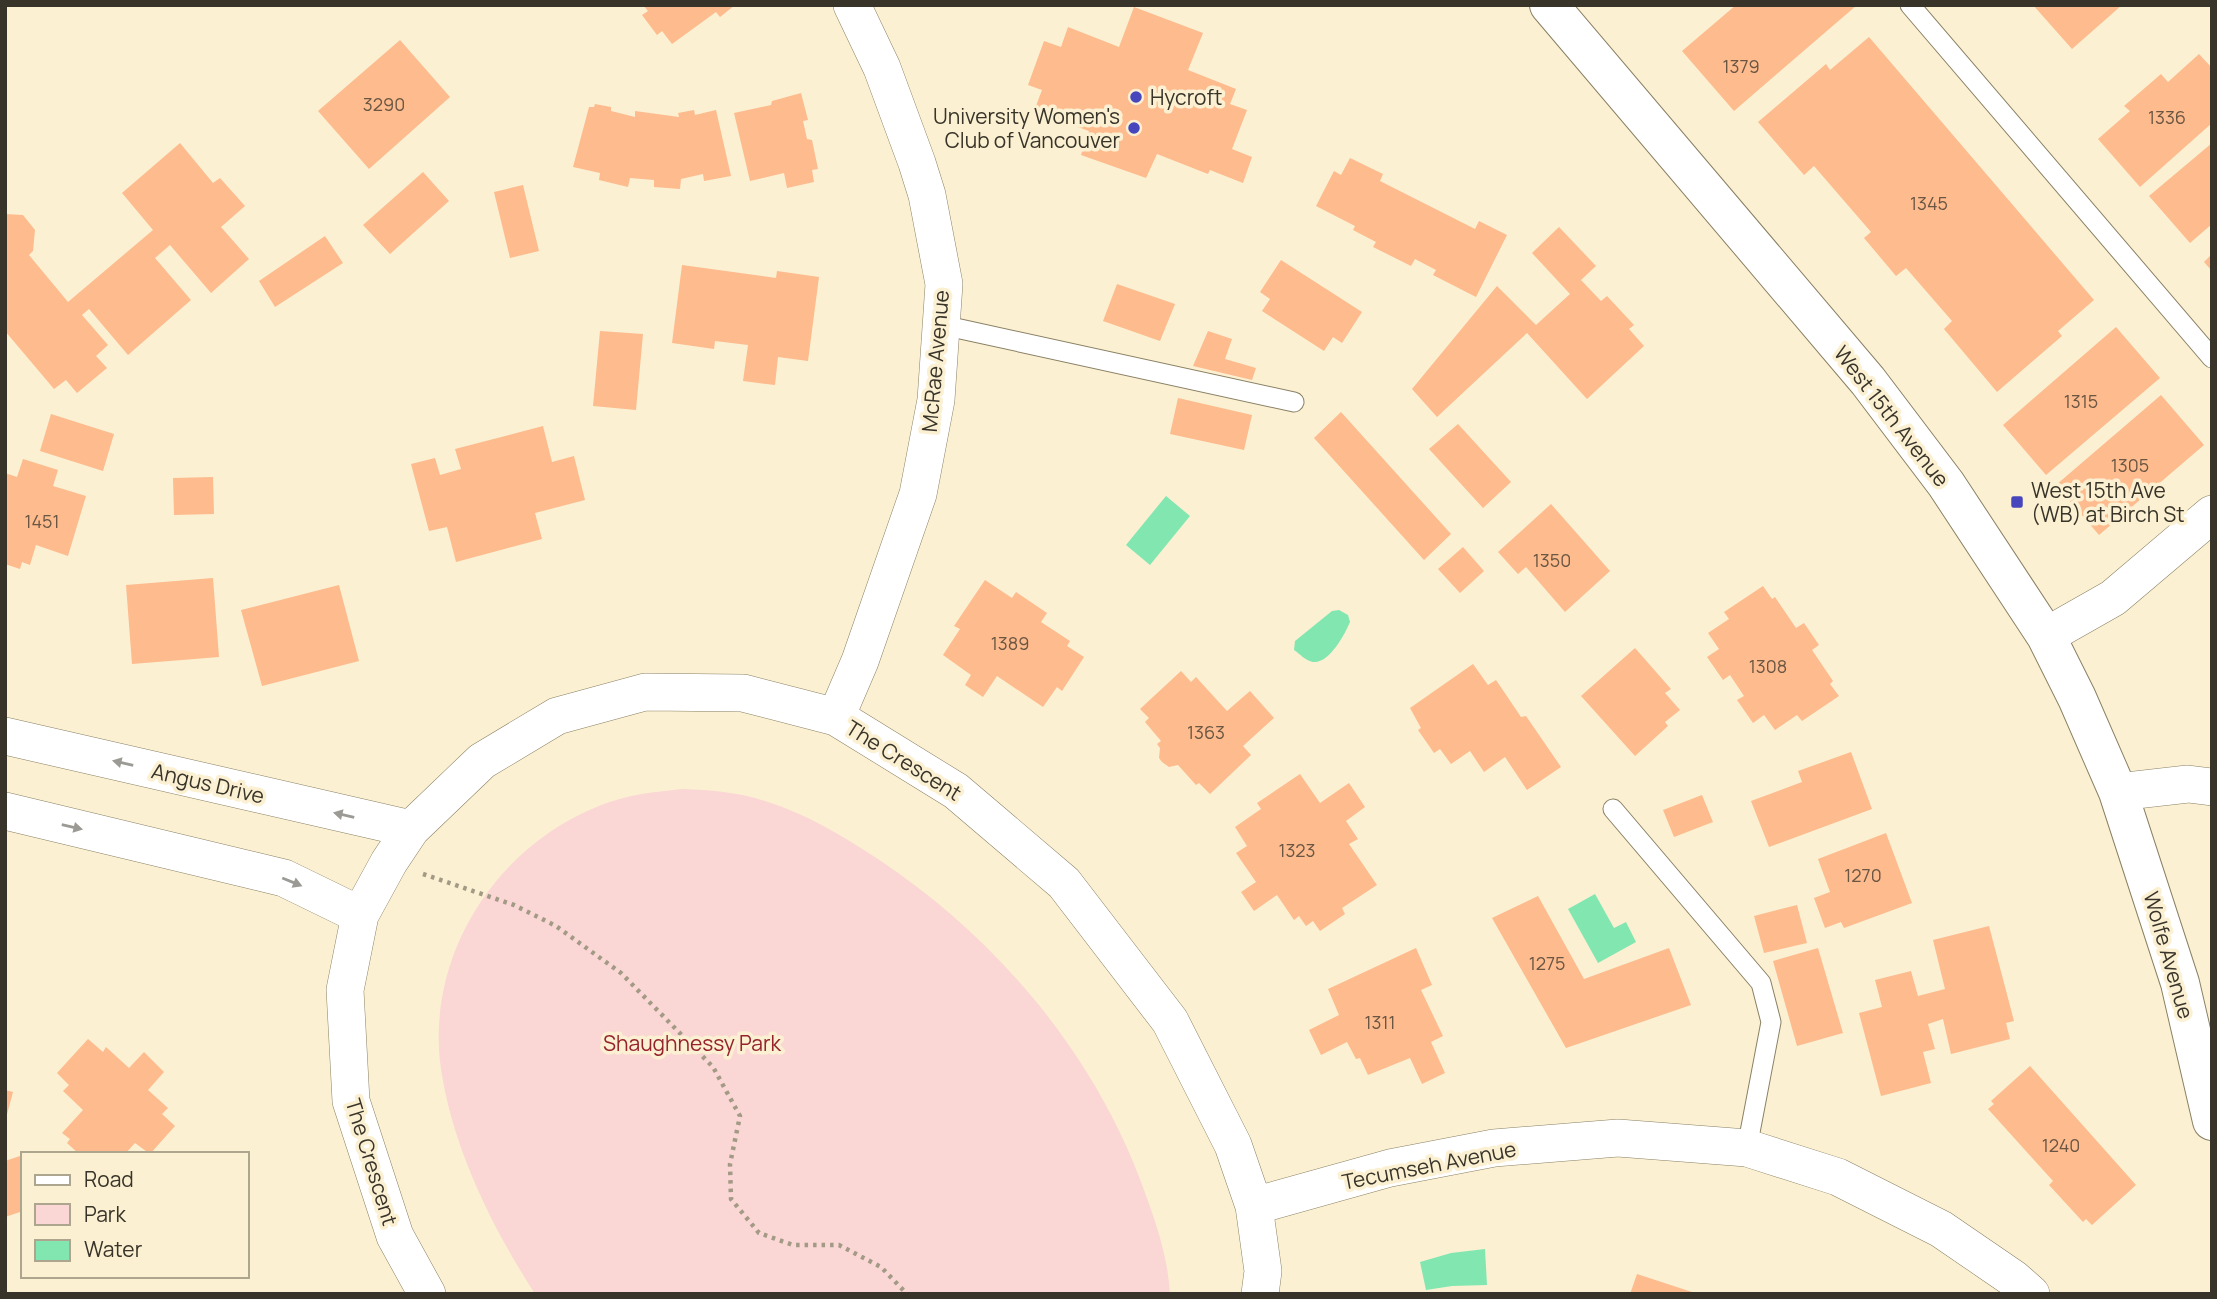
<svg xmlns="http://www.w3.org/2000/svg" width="2217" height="1299" viewBox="0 0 2217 1299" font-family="Manrope,sans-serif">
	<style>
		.green { fill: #fad6d5 }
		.water { fill: #82e6b1 }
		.building { fill: #fdbb8e }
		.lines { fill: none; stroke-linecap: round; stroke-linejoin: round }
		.lane-casing { stroke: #8a8064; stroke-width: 21 }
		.street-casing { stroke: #8a8064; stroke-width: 38 }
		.secondary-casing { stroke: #8a8064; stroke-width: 40 }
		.path { stroke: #a39a85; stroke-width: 4.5; stroke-dasharray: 3.5 5; stroke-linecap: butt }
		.lane { stroke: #fff; stroke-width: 19 }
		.street { stroke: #fff; stroke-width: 37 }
		.secondary { stroke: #fff; stroke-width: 38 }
		.oneway { fill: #9c9a94 }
		.poi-dot { fill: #4746bc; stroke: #fbf0d2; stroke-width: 2.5 }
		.labels { text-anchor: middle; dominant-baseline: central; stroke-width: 7; stroke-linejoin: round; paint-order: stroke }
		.number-label { font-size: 18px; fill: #6a5642 }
		.poi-label { font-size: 21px; fill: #393429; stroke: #fbf0d2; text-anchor: start }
		.street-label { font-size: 21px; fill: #393429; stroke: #fbf0d2 }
		.park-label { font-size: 21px; fill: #95222d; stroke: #fbf0d2 }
	</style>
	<rect width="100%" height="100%" fill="#fbf0d2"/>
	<path class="green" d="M682,789C710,790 738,792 765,801C805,813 843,836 878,859C1001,941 1100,1060 1148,1201C1159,1232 1168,1261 1170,1294H535C492,1227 453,1149 441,1069C425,957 495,847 599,806C625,795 653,792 682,789Z"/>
	<path class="water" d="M1166,496L1190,516L1150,565L1126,545Z
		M1339,610L1348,615L1350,622C1345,634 1329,664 1313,662C1306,661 1300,654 1294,650L1295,641L1332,611Z
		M1595,894L1614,928L1626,922L1636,942L1598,963L1568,909Z
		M1485,1249L1487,1285L1452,1286L1426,1290L1420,1262L1451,1253Z"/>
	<path class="building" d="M643,5H735L720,17L716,12L672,44L662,31L657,35L642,15L648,11Z
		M1736,5H1857L1734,111L1682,51Z
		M2033,5H2122L2072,49Z
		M1134,7L1203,33L1188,70L1236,89L1230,104L1247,110L1232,149L1252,157L1243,183L1210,170L1208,174L1157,154L1146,178L1081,155L1089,131L1034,111L1042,90L1028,85L1044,41L1061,47L1068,27L1119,47Z
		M1869,37L2094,300L2058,331L2062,336L1997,392L1944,329L1952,321L1906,268L1896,276L1864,238L1871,232L1814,166L1804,175L1758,122L1826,64L1830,70Z
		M400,40L450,97L369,169L318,111Z
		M2199,54L2212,68V123L2140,187L2098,139L2130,111L2124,106L2161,74L2168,82Z
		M801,93L808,120L803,121L807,139L812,140L818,169L812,170L814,182L787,188L784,173L750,181L734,113L771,105L772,101Z
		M595,104L611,107V111L635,117V111L679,117L678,113L694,110L695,115L716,110L731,176L704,181L703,174L681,179L680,189L654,187V180L630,178L628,187L599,180L600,173L573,167L589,107H594Z
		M180,143L213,183L220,178L245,206L221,227L249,259L211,293L170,245L155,258L191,300L128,355L89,309L82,315L108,345L96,356L107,368L77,393L66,380L54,389L5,331V214L23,215L35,230L33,251L29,255L68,302L153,230L122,193Z
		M2212,143V224L2190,243L2149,196Z
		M1350,158L1383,174L1380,181L1475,229L1479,221L1507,235L1476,297L1433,275L1436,270L1415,259L1411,266L1373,247L1376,242L1353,230L1355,226L1316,206L1334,171L1341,175Z
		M423,172L449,201L390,254L363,225Z
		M523,185L539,251L510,258L494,192Z
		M1559,227L1596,266L1581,280L1601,301L1607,296L1634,325L1629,329L1644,346L1587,399L1527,333L1437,417L1412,389L1497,286L1536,325L1570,294L1532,253Z
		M325,236L343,263L275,307L259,281Z
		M2212,254V271L2204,262Z
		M1281,260L1362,312L1342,343L1333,337L1324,351L1262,311L1270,299L1260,292Z
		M682,265L776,278L777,271L819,277L808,361L778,357L775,385L743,381L748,345L715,341L714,349L672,343Z
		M1117,284L1175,304L1160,341L1103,321Z
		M2116,327L2160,378L2046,475L2003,425Z
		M600,331L643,334L636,410L593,406Z
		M1208,331L1232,339L1225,359L1256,368L1252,380L1193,366Z
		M2161,395L2204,445L2099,535L2056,485Z
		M1178,398L1252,415L1244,450L1170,434Z
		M1341,412L1451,534L1424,560L1314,438Z
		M51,414L114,434L103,471L40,451Z
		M1458,424L1511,482L1483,508L1429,449Z
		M543,426L552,462L574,456L585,500L535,513L542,539L456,562L447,527L429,531L411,464L435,458L440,475L461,469L455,449Z
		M23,459L58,470L53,486L86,496L68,556L36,545L30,565L22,562L20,569L5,564V473L17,477Z
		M213,477L214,514L174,515L173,478Z
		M1551,504L1610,571L1565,612L1526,567L1518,574L1498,552Z
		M1463,547L1484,571L1460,593L1438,569Z
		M213,578L219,657L132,664L126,585Z
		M985,580L1012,598L1016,592L1047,613L1041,622L1070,641L1067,646L1084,657L1062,691L1057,687L1043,707L997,676L983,697L965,685L971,675L943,655L960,629L954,626Z
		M339,585L359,661L262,686L241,610Z
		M1763,586L1772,599L1775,597L1796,628L1804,623L1819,645L1812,650L1833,681L1830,684L1839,696L1802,721L1797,715L1775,730L1764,715L1753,723L1737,700L1744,696L1730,675L1723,680L1707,657L1719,649L1708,633L1729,619L1724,612Z
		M1635,648L1671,689L1665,693L1680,710L1665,722L1668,726L1635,756L1581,696Z
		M1473,664L1488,685L1496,680L1521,717L1526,716L1561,767L1527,790L1505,757L1484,772L1470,751L1451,764L1440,749L1434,753L1418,730L1421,728L1410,708Z
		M1181,671L1191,682L1196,677L1227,711L1250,691L1274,718L1243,746L1251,755L1210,794L1199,783L1196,785L1178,765L1169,767L1162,762L1159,758L1160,748L1157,744L1161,741L1145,722L1149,718L1140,709Z
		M1851,752L1872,809L1769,847L1751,801L1802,782L1798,771Z
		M1300,774L1320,803L1349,783L1365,807L1346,821L1358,839L1349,844L1377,885L1342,908L1345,914L1320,931L1313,921L1306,926L1299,916L1294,920L1277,895L1254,911L1241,892L1256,882L1236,853L1247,846L1235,827L1261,809L1257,803Z
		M1702,795L1713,822L1674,837L1663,810Z
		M1886,833L1912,903L1844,928L1841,922L1825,928L1814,898L1830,892L1818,859Z
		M1538,896L1584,979L1669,948L1691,1005L1566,1048L1492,918Z
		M1797,905L1807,943L1764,953L1754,916Z
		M1989,926L2014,1021L2006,1023L2010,1039L1951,1054L1943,1019L1928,1024L1935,1049L1923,1052L1931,1083L1881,1096L1859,1013L1882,1007L1875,980L1911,971L1918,996L1945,989L1933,940Z
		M1416,948L1432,985L1421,990L1443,1036L1431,1042L1445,1073L1422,1084L1410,1058L1368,1075L1360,1058L1356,1059L1347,1042L1321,1055L1309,1030L1339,1015L1328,989Z
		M1818,948L1843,1033L1797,1046L1773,961Z
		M88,1039L103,1052L106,1047L129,1068L144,1052L164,1072L148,1090L168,1108L162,1114L175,1126L150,1154L135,1143L125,1154H79L67,1143L70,1139L62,1133L83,1110L63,1091L69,1085L57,1073Z
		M2030,1066L2136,1185L2092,1225L2086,1219L2083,1222L2049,1185L2053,1181L1988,1109L1994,1104L1991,1101Z
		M5,1090L13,1092L6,1118L5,1117Z
		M23,1155V1211L5,1217V1161Z
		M1637,1274L1695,1293V1294H1630Z"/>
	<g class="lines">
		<g class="lane-casing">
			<path id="lane" d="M1910,5L2212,358
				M942,325L1294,402
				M1613,809L1761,983L1771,1022L1747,1148"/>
		</g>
		<g class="street-casing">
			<path id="street" d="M2046,636L2113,598L2212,514
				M836,717L860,661L918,494L936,400L944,284L927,195L917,163L882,68L852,5
				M5,736L411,829
				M2118,792L2188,784L2212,787
				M5,811L284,878L360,915
				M1254,1206L1390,1168L1494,1148L1618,1138L1747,1148L1838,1177L1941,1229L2014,1279L2031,1294
				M427,1294L395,1236L351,1101L345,990L360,915L389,862L411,829L482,761L557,716L645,692L743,693L836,717L956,791L1064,883L1170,1021L1233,1145L1254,1206L1263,1271L1260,1294"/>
		</g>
		<g class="secondary-casing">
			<path id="secondary" d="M1549,5L1868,381L1946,484L2046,636L2077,698L2118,792L2180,983L2212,1121"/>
		</g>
		<path class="path" d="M423,874L514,905L556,926L621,973L713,1067L740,1116L730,1164L731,1199L759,1233L793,1245H839L881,1267L907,1294"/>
		<use href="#lane" class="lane"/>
		<use href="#street" class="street"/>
		<use href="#secondary" class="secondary"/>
	</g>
	<defs><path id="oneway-solid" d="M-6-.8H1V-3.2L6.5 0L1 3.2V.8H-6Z" transform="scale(1.75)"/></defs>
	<g class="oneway">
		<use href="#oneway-solid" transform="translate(123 763) rotate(-167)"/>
		<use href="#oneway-solid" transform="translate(344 815) rotate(-167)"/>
		<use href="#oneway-solid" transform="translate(72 827) rotate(13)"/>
		<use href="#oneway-solid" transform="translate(292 882) rotate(22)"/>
	</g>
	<g class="poi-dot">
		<circle cx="1136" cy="97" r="7"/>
		<circle cx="1134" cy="128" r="7"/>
		<rect x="2010" y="495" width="14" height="14" rx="3.5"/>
	</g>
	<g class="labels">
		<g class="number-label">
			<text x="1741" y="66">1379</text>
			<text x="384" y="104">3290</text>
			<text x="2167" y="117">1336</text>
			<text x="1929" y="203">1345</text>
			<text x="2081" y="401">1315</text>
			<text x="2130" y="465">1305</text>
			<text x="42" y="521">1451</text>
			<text x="1552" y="560">1350</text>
			<text x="1010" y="643">1389</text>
			<text x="1768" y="666">1308</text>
			<text x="1206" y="732">1363</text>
			<text x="1297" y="850">1323</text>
			<text x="1863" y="875">1270</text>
			<text x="1547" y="963">1275</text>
			<text x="1380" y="1022">1311</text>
			<text x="2061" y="1145">1240</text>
		</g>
		<g class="poi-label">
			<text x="1150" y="97">Hycroft</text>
			<text x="1120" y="116" text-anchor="end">University Women's<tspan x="1120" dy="24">Club of Vancouver</tspan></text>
			<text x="2031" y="490">West 15th Ave<tspan x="2031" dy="24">(WB) at Birch St</tspan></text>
		</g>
		<g class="street-label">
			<text transform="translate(935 361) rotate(-85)">McRae Avenue</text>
			<text transform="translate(1892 416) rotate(52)">West 15th Avenue</text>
			<text transform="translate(904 760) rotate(32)">The Crescent</text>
			<text transform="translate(208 783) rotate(13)">Angus Drive</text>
			<text transform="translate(2169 955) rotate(74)">Wolfe Avenue</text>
			<text transform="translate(372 1162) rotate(73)">The Crescent</text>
			<text transform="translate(1429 1165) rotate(-11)">Tecumseh Avenue</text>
		</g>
		<g class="park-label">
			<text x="692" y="1043">Shaughnessy Park</text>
		</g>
	</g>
	<rect width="2217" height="1299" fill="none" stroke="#393429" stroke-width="14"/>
	<rect x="21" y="1152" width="228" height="126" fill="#fbf0d2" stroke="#ada58e" stroke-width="2"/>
	<rect x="35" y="1175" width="35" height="10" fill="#ffffff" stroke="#ada58e" stroke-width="2"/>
	<text x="84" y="1187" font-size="21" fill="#393429">Road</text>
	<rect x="35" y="1204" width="35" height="21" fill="#fad6d5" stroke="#ada58e" stroke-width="2"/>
	<text x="84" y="1222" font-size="21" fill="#393429">Park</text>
	<rect x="35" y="1240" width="35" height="21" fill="#82e6b1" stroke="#ada58e" stroke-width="2"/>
	<text x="84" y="1257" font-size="21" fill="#393429">Water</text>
</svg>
